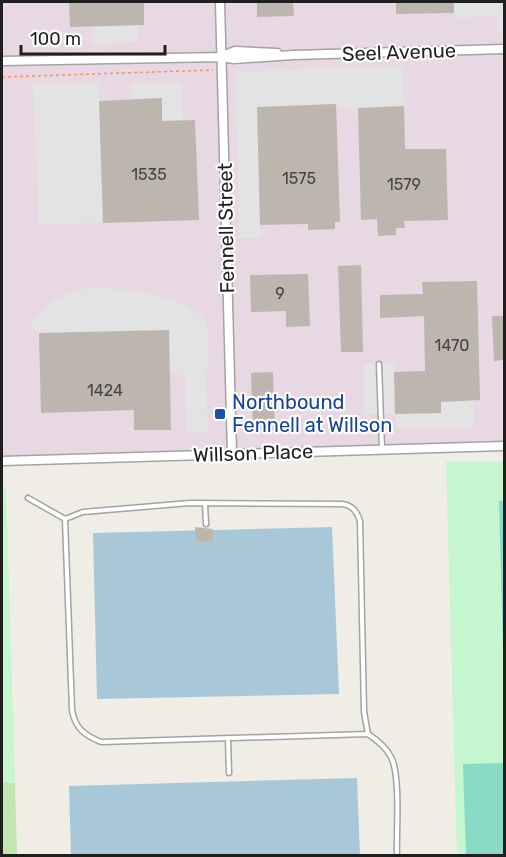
<svg xmlns="http://www.w3.org/2000/svg" width="506" height="857" viewBox="0 0 506 857" font-family="Rubik,sans-serif">
	<style>
		.industrial { fill: #e8d8e3 }
		.grass { fill: #c2e6ae }
		.park { fill: #c5f6cf }
		.pitch { fill: #88dac5 }
		.parking { fill: #e3e3e3 }
		.water { fill: #a8c8da }
		.building { fill: #bcb6af }
		.lines { fill: none; stroke-linecap: round; stroke-linejoin: round }
		.lane-casing { stroke: #a3a3a3; stroke-width: 7 }
		.street-casing { stroke: #a3a3a3; stroke-width: 11 }
		.path { stroke: #f29173; stroke-width: 1.5; stroke-dasharray: 3 3; stroke-linecap: butt }
		.lane { stroke: #fff; stroke-width: 4 }
		.street { stroke: #fff; stroke-width: 8 }
		.transit-dot { fill: #1a4fb4; stroke: #fff; stroke-width: 2 }
		.labels { text-anchor: middle; dominant-baseline: central; stroke-width: 4.5; stroke-linejoin: round; paint-order: stroke }
		.number-label { font-size: 16px; fill: #464543 }
		.street-label { font-size: 20px; fill: #1f1f1f; stroke: #fff }
		.transit-label { font-size: 20px; fill: #164399; stroke: #fff; text-anchor: start }
	</style>
	<rect width="100%" height="100%" fill="#efede5"/>
	<path class="industrial" d="M2,2H504V446L2,461Z"/>
	<path class="grass" d="M2,783H15L17,855H2Z"/>
	<path class="park" d="M504,461V855H457L446,462Z
		M2,488H6L15,783H2V812Z"/>
	<path class="pitch" d="M499,501H504V652H503Z
		M504,763V855H466L463,764Z"/>
	<path class="parking" d="M454,2H504V32H499L497,16L454,18Z
		M138,25V42L92,43L91,27Z
		M403,66L404,106L346,108L336,104L257,107L261,238H239L235,72Z
		M99,82L103,223L39,224L33,84Z
		M181,83L183,121H162V98L133,99L130,84Z
		M94,287L145,292L174,300L196,312L207,322L209,364L206,376L208,432L186,433L185,377L170,371L168,330L39,333L30,322L56,299L74,291Z
		M394,363L395,414L441,402L473,400L474,427L396,429L395,414H364V364Z"/>
	<path class="water" d="M332,527L339,694L97,699L93,533Z
		M357,778L360,855H71L69,786Z"/>
	<path class="building" d="M69,2H144V25L70,27Z
		M257,2H293L294,16L257,17Z
		M396,2H454V13L396,14Z
		M162,98V121L195,120L199,220L103,223L99,101Z
		M336,104L340,222H335V229L308,230V224L260,225L257,107Z
		M404,106L405,149H446L448,220L404,221L405,228H396V235L378,236L377,219L361,220L358,108Z
		M361,265L363,352H341L338,266Z
		M308,274L310,326L286,327V311L251,312L250,275Z
		M477,281L480,400L441,402V413L395,414L394,372L425,371L424,316L380,318V295L423,294L422,282Z
		M492,316H504V360L494,361Z
		M169,330L171,430H134V410L41,413L39,333Z
		M273,372L275,431H253L251,373Z
		M195,527L213,529V541L196,542Z"/>
	<g class="lines">
		<g class="lane-casing">
			<path id="lane" d="M379,364L382,449
				M28,498L65,519L83,512L190,503L343,504C353,506 357,512 360,521L364,712L368,734C377,740 386,747 391,757C401,776 396,832 397,856
				M205,503L206,524
				M65,519L72,710C75,728 84,735 101,742L368,734
				M228,738L229,773"/>
		</g>
		<g class="street-casing">
			<path id="street" d="M220,2L232,454
				M222,56L235,51L277,53
				M2,61L222,57L234,59L293,55L504,49
				M2,461L504,446"/>
		</g>
		<path class="path" d="M2,77L213,70"/>
		<use href="#lane" class="lane"/>
		<use href="#street" class="street"/>
	</g>
	<rect class="transit-dot" x="214" y="408" width="12" height="12" rx="3"/>
	<g class="labels">
		<g class="number-label">
			<text x="149" y="174">1535</text>
			<text x="299" y="178">1575</text>
			<text x="404" y="184">1579</text>
			<text x="280" y="293">9</text>
			<text x="452" y="345">1470</text>
			<text x="105" y="390">1424</text>
		</g>
		<g class="street-label">
			<text transform="translate(399 52) rotate(-2)">Seel Avenue</text>
			<text transform="translate(226 228) rotate(-91)">Fennell Street</text>
			<text transform="translate(253 453) rotate(-2)">Willson Place</text>
		</g>
		<g class="transit-label">
			<text x="232" y="402">Northbound<tspan x="232" dy="23">Fennell at Willson</tspan></text>
		</g>
	</g>
	<rect width="506" height="857" fill="none" stroke="#1f1f1f" stroke-width="6"/>
	<path d="M21 45v9h144v-9" fill="none" stroke="#1f1f1f" stroke-width="3"/>
	<text x="30" y="45" font-size="18" fill="#1f1f1f" stroke="#ffffff" stroke-width="4.5" paint-order="stroke">100 m</text>
</svg>
